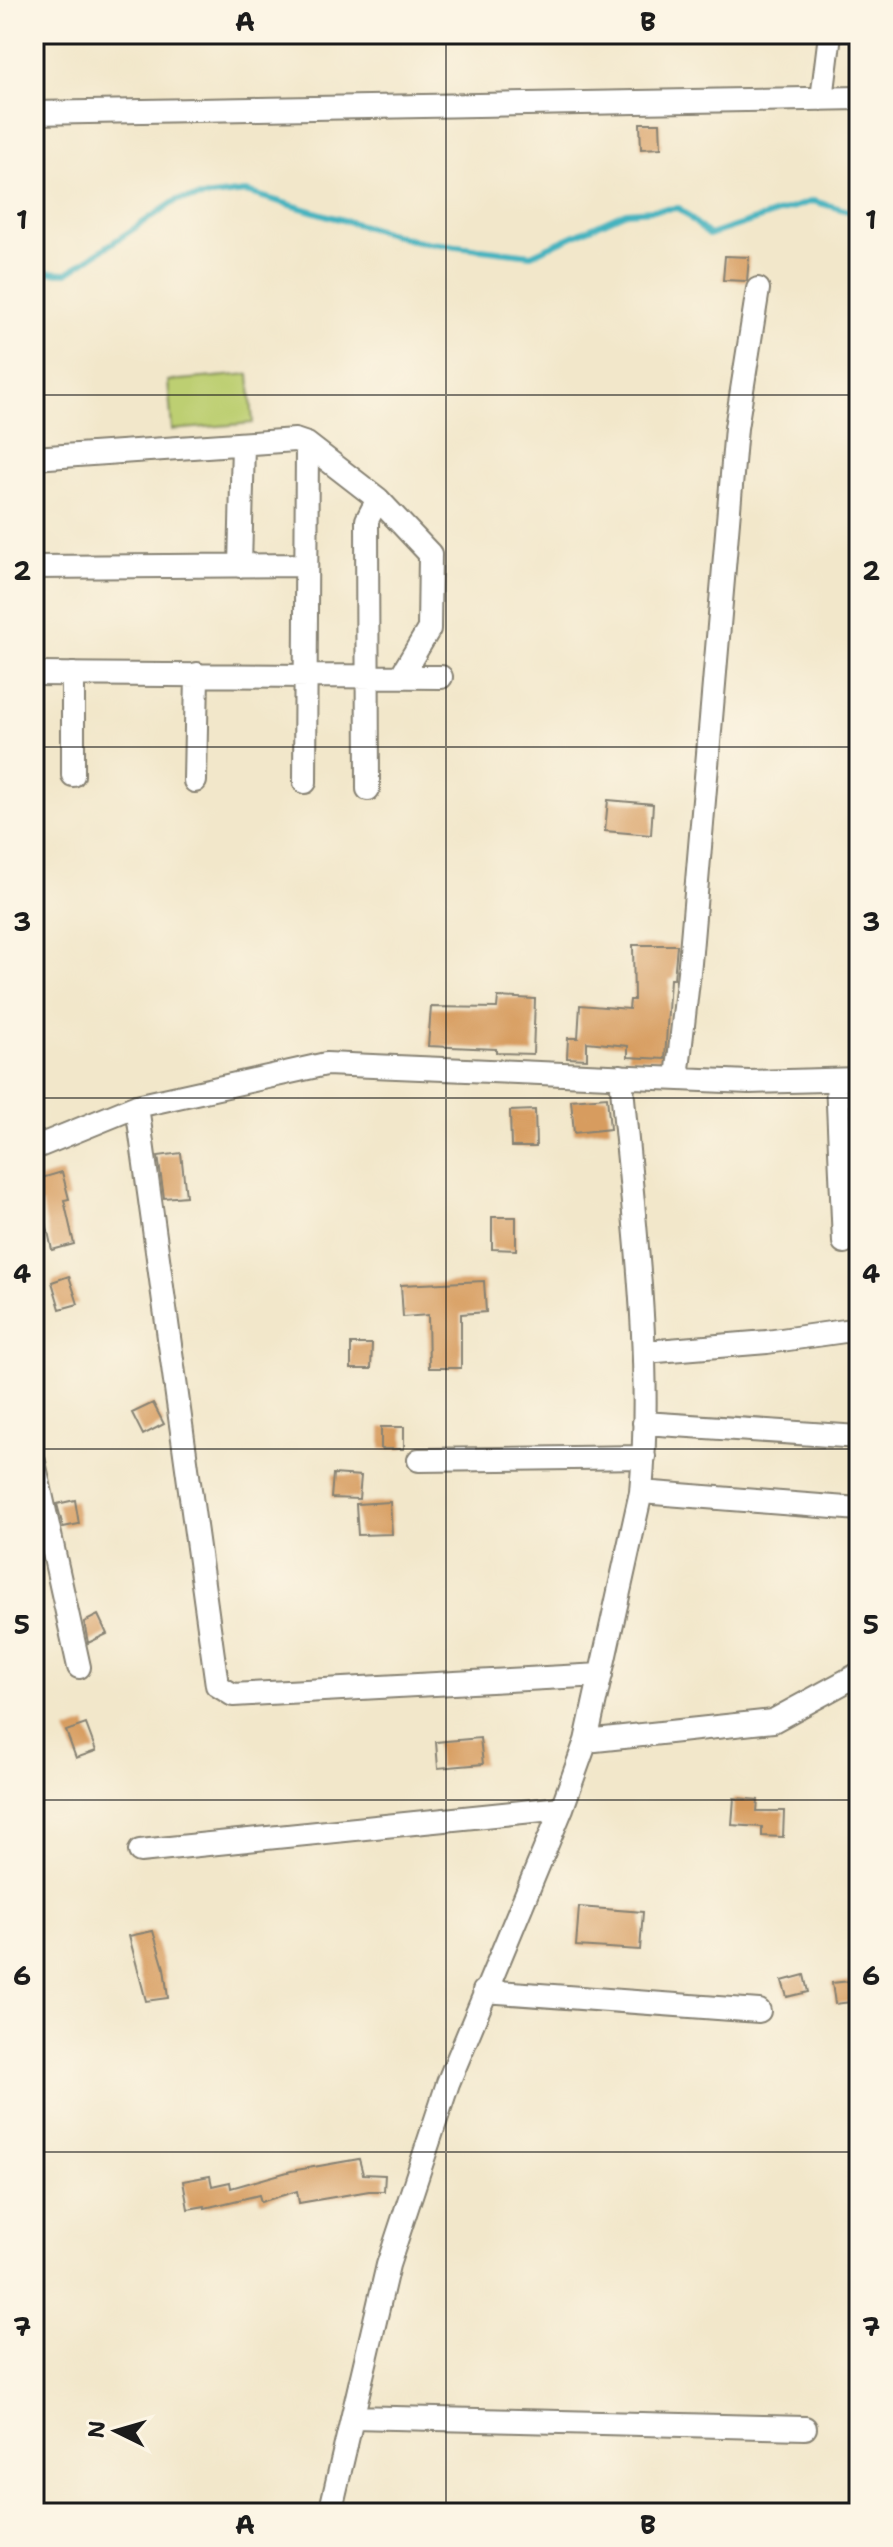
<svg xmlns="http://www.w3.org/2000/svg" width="893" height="2547" viewBox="0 0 893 2547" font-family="'Shantell Sans',sans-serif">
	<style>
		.green { fill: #bdcf72; stroke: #6c7647; stroke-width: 2 }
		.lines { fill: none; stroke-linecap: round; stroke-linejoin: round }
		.stream { stroke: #44b3bf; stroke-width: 6 }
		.building { fill: #d79c5f }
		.minor-casing { stroke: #878273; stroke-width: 26 }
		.minor { stroke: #fff; stroke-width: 22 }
		.grid { fill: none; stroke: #1c1c1c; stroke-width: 2; stroke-opacity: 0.55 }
		.neatline { fill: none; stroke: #1c1c1c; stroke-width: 3 }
		.grid-label { font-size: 26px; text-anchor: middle; font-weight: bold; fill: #1c1c1c }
	</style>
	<rect width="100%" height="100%" fill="#fcf5e5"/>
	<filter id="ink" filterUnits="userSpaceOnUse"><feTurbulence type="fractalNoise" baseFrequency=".0125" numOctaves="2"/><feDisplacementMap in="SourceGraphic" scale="16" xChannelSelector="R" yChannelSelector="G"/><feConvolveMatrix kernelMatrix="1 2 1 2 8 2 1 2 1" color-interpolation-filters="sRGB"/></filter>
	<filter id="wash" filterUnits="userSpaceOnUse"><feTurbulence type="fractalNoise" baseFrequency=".006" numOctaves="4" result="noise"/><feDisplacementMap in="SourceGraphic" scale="32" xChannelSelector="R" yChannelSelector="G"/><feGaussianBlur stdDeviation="1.8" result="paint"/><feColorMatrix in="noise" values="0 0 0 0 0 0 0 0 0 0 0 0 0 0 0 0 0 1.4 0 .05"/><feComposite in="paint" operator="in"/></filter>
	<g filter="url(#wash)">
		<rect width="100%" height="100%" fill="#f2e7ca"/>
		<path class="green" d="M249,374L253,423L172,430L168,381Z"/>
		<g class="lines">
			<path class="stream" d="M34,272L67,273L177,200L246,192L415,241L531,255L626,212L679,208L709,235L813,201L859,214"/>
		</g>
		<g id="blocks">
			<path class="building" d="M640,123H660L661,148L641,149Z
				M725,256L749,257L747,281L723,280Z
				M608,800L653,804L651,835L605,831Z
				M633,945H677L674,979H670L665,1059L628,1057V1046L587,1042V1059L567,1058L568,1038H578L580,1005L629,1009L630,1000H634Z
				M498,997L535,999L533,1054L496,1053V1049L428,1046L431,1007L497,1008Z
				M607,1097L610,1129L574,1133L571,1100Z
				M535,1110L536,1147H511L510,1111Z
				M181,1153L186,1196L164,1198L158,1156Z
				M62,1172L69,1199L64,1200L74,1244L52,1250L42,1204L34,1206V1184L40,1183L38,1179Z
				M492,1217H516V1250L492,1249Z
				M69,1276L78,1304L60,1309L52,1282Z
				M484,1281L486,1312L461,1314V1368H429L428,1315L403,1317L401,1285Z
				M351,1344H372L371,1369H351Z
				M153,1403L164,1424L143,1435L132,1413Z
				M381,1427H404V1449H381Z
				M333,1474L361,1476L359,1499L331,1498Z
				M75,1500L79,1524L63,1527L57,1504Z
				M390,1502L392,1534L358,1535L356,1504Z
				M98,1615L107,1634L88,1643L84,1622Z
				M86,1724L96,1751L76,1758L66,1731Z
				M480,1738L483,1764L438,1768L436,1742Z
				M734,1798L758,1800L757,1811H784L783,1837L762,1836V1827L732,1825Z
				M579,1907L643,1912L640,1950L576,1946Z
				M153,1931L164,1968L168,1998L146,2001L129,1936Z
				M804,1975L808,1992L787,1997L782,1981Z
				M859,1980V2001L835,2004L832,1983Z
				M359,2159L363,2174L385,2175L384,2191H369L299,2203L297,2191L261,2202L259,2195L205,2208V2206L188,2209L183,2181L210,2176L212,2186L230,2182L231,2188L291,2171Z"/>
		</g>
	</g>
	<g filter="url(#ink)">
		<use href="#blocks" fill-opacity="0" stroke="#878273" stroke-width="2"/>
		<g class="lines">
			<g class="minor-casing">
				<path id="minor" d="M822,99L830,34
					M34,113L859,98
					M34,458L295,440L307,444L378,499L430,554L429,629L401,676
					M240,566L243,444
					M34,567L306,565
					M34,674L441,677
					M73,775V674
					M195,781L197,674
					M305,782L307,444
					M368,789L367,520L378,499
					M677,1078L690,963L736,428L758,289
					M837,1081L844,1242
					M137,1106L217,1685L233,1695L601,1675
					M34,1148L137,1106L326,1064L749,1082L859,1079
					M645,1352L767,1342L859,1329
					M644,1423L859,1437
					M419,1460L644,1457
					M34,1462L79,1667
					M641,1492L859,1509
					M586,1741L773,1721L859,1674
					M140,1851L562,1808
					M484,1991L759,2011
					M353,2417L805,2428
					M330,2513L388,2265L448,2083L562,1808L586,1741L641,1492C653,1354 633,1214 621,1076"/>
			</g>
			<use href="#minor" class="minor"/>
		</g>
	</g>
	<path class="grid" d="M446,34V2513M34,395H859M34,747H859M34,1098H859M34,1449H859M34,1800H859M34,2152H859"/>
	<rect width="893" height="2547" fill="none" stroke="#fcf5e5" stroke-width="88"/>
	<g transform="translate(116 2431) rotate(275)" stroke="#fcf5e5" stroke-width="6" paint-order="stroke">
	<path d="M0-6L14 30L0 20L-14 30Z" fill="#1c1c1c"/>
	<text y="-12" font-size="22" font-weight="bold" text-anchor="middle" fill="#1c1c1c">N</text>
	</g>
	<rect x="44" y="44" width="805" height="2459" class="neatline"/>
	<g class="grid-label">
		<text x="245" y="31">A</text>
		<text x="648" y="31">B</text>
		<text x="22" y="229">1</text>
		<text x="871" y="229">1</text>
		<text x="22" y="580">2</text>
		<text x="871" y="580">2</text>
		<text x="22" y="931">3</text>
		<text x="871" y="931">3</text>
		<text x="22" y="1283">4</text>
		<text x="871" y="1283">4</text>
		<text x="22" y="1634">5</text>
		<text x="871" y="1634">5</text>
		<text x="22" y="1985">6</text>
		<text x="871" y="1985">6</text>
		<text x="22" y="2336">7</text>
		<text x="871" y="2336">7</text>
		<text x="245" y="2534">A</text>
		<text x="648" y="2534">B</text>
	</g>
</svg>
